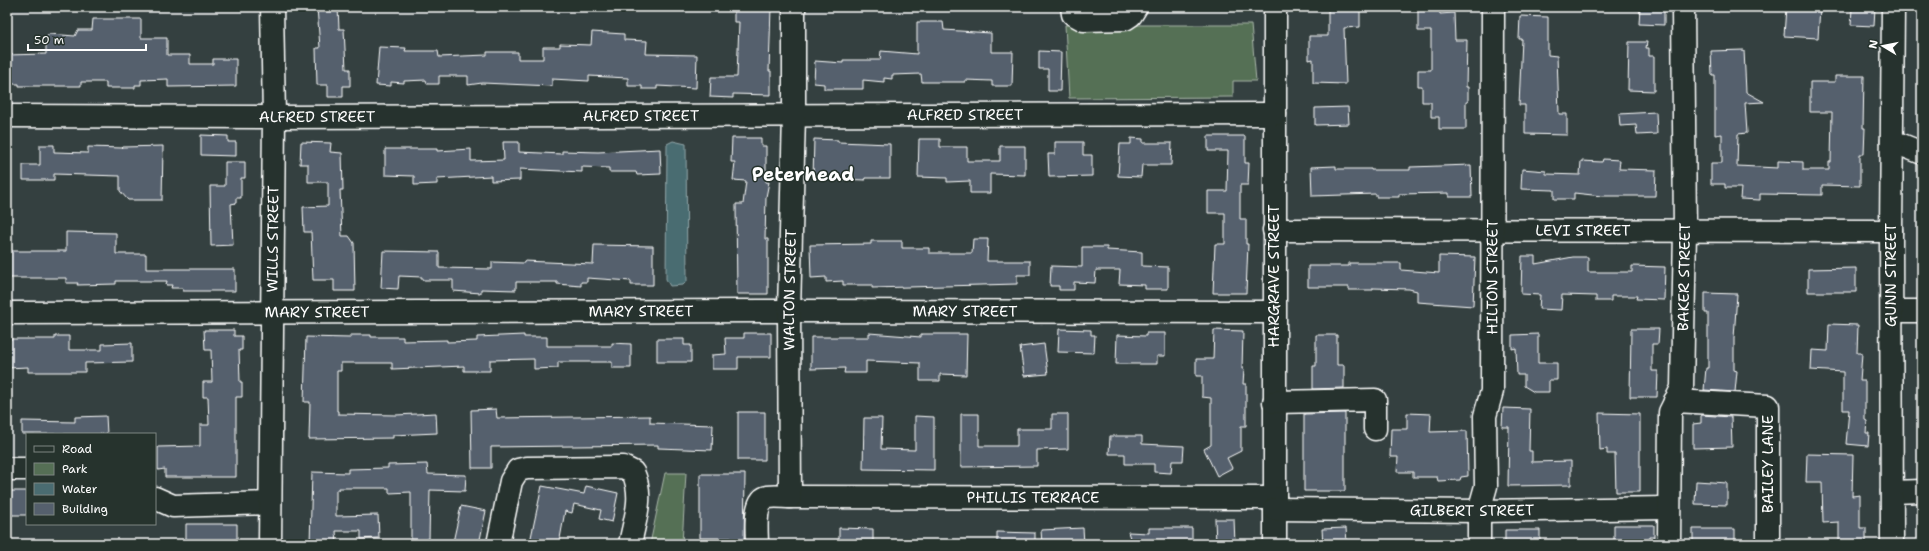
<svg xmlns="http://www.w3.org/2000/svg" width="1929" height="551" viewBox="0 0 1929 551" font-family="'Shantell Sans',sans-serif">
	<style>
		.green { fill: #556f55; stroke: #aab7aa }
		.water { fill: #4a6c71; stroke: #92a7aa }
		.building { fill: #55606d; stroke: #fff }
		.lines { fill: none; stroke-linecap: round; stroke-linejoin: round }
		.minor-casing { stroke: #fff; stroke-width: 25 }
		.minor { stroke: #26332d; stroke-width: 22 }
		.labels { text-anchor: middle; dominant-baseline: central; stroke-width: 3; stroke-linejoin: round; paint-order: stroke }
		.street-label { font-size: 15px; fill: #fff; stroke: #26332d }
		.district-label { font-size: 19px; font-weight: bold; fill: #fff; stroke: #26332d }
	</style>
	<rect width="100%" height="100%" fill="#344040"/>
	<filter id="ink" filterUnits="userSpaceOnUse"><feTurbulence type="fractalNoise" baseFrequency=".025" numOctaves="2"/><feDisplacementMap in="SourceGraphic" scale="8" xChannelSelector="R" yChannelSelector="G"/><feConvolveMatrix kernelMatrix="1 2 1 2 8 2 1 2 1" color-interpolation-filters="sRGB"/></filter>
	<g filter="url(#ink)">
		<path class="green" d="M1065,25H1251L1256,81H1233V97L1069,98Z
			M665,473H686L682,544H650Z"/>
		<path class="water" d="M673,141L686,144L687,281L683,285L670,286L666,279L667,144Z"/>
		<path class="building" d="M317,7H338L339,29H344L346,69H350V86H343V97H328V85H317L316,48H320Z
			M734,7H771L769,71H771V95L733,94V98L710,97L711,77H737L739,22H734Z
			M1328,7H1360V27L1344,28L1346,84L1313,83V59L1309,60V36H1328Z
			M1418,7H1439L1440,14L1454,13L1455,40H1467L1466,87H1468V102H1466V129H1439V117H1431V102H1422V86H1418V70H1431V31H1418Z
			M1640,7H1664V25L1639,24Z
			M1786,7H1820L1818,38L1784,36Z
			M1852,7H1875L1874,26L1851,25Z
			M1520,16L1548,17V55L1557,56L1559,114H1567V135L1525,134V105H1519L1522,39H1519Z
			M93,19H141V38H167V55H190V64H213V59H236V86L168,87V79L141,80V85H135V88H106V82H81V86H19V84H7V55L46,54V38L49,34L75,36L78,30H92Z
			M917,22H943L944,30L991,33V52H1013L1012,86H992V81L965,80V82H922L921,74L892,75V79L884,78V82L863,80V89H824V84L814,83L815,61L843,63V60H880L881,51L917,54Z
			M592,32L624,34V40L647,41L646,54L697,55L696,88L657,86V89H642V86H628V78L589,76V81L552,79V86L482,83L468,85V76H439V84H427L426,80L404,81V83L391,82V86L376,85L379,47L406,48L405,51H438L439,57L487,55V52H518V59H543V47H560V44L591,45Z
			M1629,42H1647L1646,48H1649V56H1654V91L1628,90Z
			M1744,50L1746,92L1764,102L1745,103L1747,133L1738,134L1737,166L1778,168V161L1803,162V170H1829V162H1831L1832,112H1810V82H1835V76H1864L1863,128H1865L1864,154H1860V186L1822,185V195L1760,194V200L1740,199L1741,188H1725V184H1711V163H1722V134L1715,135V75H1712L1711,51Z
			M1039,51L1061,52L1060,91H1048V69H1039Z
			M1348,107L1349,124L1315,125V108Z
			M1656,112L1657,134L1637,135L1636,125L1620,126L1619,114Z
			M201,135L228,136V142H236V156L201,155Z
			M1208,136H1245V163H1249L1248,185H1240V219H1246V244H1248L1246,293H1213L1215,244H1225V213H1208V191H1227L1228,151H1208Z
			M732,138H761V146H766V182H769L766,197L765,239H768V294H737L736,204H743L746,181L733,180L735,162H731Z
			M1131,138L1143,139V143H1172L1171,165H1142L1141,177L1118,176L1120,144H1131Z
			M814,139L838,140V142L890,144V178H865V180L813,178Z
			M919,139H940V147H967V161H1000V146H1025V175L990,174V193H970V181L947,182V178L918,177Z
			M301,142L331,143L330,152L342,153L343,190H340L342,236H349L354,243L355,291H334V280H313L311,232H304L303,207L328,206V182H308V164H300Z
			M503,142H519V152L562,154V151L598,152L660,149L661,174L637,175L636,172H609V168L582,167V172L520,169V180L491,181V176L437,179V184L414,185V176L385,175V149H437V151L471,149V161L504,160Z
			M1055,142H1083V155H1092V176L1049,177L1048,154H1055Z
			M40,145H54V152L88,153V147L122,148L123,147L163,146L162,200H128L120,191V176L54,174V180H23V165H40Z
			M1603,159L1620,160L1619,169L1656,170L1655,196H1602L1574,193V199H1554V190L1521,189L1522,169L1546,171V174L1580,175L1581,161L1602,162Z
			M225,162H245V178H241V198H236V203L231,204L233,245L211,246L210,186H225Z
			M1471,165L1472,197H1449V193L1399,194V197H1376V194L1312,196L1311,167L1336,166V169H1371V170H1410V167Z
			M66,232L116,233V254H146V269H235V291H183V288H171L172,285H166L167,281H116V284L77,285L78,283H66V278H7V251H66Z
			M973,239H988L987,261H1030V275H1017V284L872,288V285H843V281L826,282V277L811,278L810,245L871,244V241H902V248H929V253H972Z
			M594,245L653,246V285H631V281L587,278V282H581V286L557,284V282H516V290L481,289V293L453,291V280H422V277L399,276L398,289L381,288L383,251L439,252V268L492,269V262L524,263V261L593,264Z
			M1082,247H1107V250L1142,252V266L1168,267V289H1145V285L1119,284L1120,270H1096L1095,283L1074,282V290H1059V286H1050L1051,266L1082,267Z
			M1439,256L1475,257L1473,306L1417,302V291L1409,289L1373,288V290H1349V287H1308V266H1349V263H1401V270L1439,273Z
			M1522,256H1535V264L1573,257H1588V272H1632V266L1665,267L1664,300L1636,299L1637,296H1611V301H1596V296L1562,295L1561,310L1539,309L1540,295L1521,294Z
			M1856,268V292H1808V269Z
			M1705,293L1737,294L1734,338V370L1737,371L1735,392L1704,390L1706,368H1708V313H1705Z
			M1829,324L1858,325L1857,353H1862L1860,381H1865V420L1867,421L1866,433H1869L1868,446L1846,444L1849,410H1843V372L1811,370L1812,350L1828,351Z
			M1059,329L1091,330V335H1095L1094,353L1058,352Z
			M1631,329H1659L1658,344H1652V371H1658L1657,397H1630Z
			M204,330H234V336H242V350H239L240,382H242V397H236V477H165V469L158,470V447L200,446V425H209L208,397H203V382H212L211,350H205Z
			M1214,330L1243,331L1242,369H1244L1243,384H1246V426H1241V451L1227,458L1232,468L1217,476L1204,449L1211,445V398L1202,397V376H1196V359H1213Z
			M744,333H771V357H738V369H712V355L726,354L725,338H744Z
			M869,333L921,337V334H967L966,375L940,374V381H920V363L866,361V373H844L845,368L811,369V337H869Z
			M1146,333H1165V356H1157V364H1116L1117,335L1146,336Z
			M1538,334V363H1557V380H1549V392H1534L1524,386V375H1517L1516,348L1512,349V335Z
			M350,335H371V337H403V341L447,340V342L477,341V337L524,335V337H547V346H612V343L631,344V368H612V362H558V368L534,369V359L490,360V371H464V366L392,369V363H341V371H337V411H338V414L396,415L436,413L437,433L393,435V438L309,439L310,402H304L306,337L350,338Z
			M1316,335H1337V365H1344V388L1313,389V366H1316Z
			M55,336H69V350H102V344L132,343V362L85,363V372H28V367L7,368V339H55Z
			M657,339H684V345H691V362H657Z
			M1044,344L1048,374L1024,376L1020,347Z
			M1503,408L1530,409L1529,451H1532V462L1571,461V485L1508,486L1509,427H1502Z
			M496,409L497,418L650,416V423L713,425L712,450L658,448V445L491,447V468H472L471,410Z
			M738,412H765V460H738Z
			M1345,413V491H1304V414Z
			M1407,413L1431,414L1430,432L1467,431L1468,476L1461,477L1460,480L1438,481L1437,477H1413V472H1397L1398,457H1390L1391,429H1407Z
			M1599,413L1640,414V492H1616L1615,454H1607V449L1600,450Z
			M961,414H979V446H1017V429H1052V414H1068V449L1037,450V466L961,467Z
			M1701,415L1731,417L1732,447L1693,448V424L1701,423Z
			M106,416L107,434H22V421L75,422V417Z
			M915,416L934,417V470L863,469L864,418H882L881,449L915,450Z
			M1110,436H1142V444L1184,446L1183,461H1172L1171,473L1154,472V464H1125V454H1109Z
			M1807,454L1853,455L1852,496L1860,495V528H1866V544H1839V522L1823,523L1822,482H1806Z
			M427,464L428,474L466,475L465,491L430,490L429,539H426V544H411V492L389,493V488H339V490H336V516L378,515L379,538L361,539V531H336L337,544H310L312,472L348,473V469L388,468V465Z
			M700,474H745L744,544H731V538H700Z
			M1696,481L1727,483V505L1695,504Z
			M542,486L584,494L586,486L618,493L612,522L599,519L601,510L574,504L572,513L565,511L559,544L530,542Z
			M7,491H27V515H7Z
			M461,506L486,511L479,544L453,542Z
			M1215,519H1234L1235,544H1216Z
			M186,524H237V541H232V544H186Z
			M1614,525H1654V537H1649V544H1614Z
			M839,528L873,529V544H839Z
			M1083,528L1084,544H1042L1041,530Z
			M1149,528H1192V544H1132L1128,532L1149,533Z
			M1346,528L1347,544H1323L1322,529Z
			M1693,529H1735V544H1693Z
			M1505,530H1540V544H1505Z
			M997,532L1035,533V544H997Z"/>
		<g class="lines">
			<g class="minor-casing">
				<g id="minor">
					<path d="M1072,7L1073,14L1084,20L1125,19L1131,15L1136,7"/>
					<path d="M1275,7V544"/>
					<path id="s1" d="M7,116L274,117L1275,114"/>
					<path d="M1892,141L1922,153"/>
					<path id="s2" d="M1274,230L1891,231"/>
					<path d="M1892,311H1922"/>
					<path id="s3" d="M7,313L789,311L1274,312"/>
					<path d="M1675,401L1768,406V544"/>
					<path d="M1274,402L1375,400V429"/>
					<path d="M7,469H27"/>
					<path d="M1892,492L1922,491"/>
					<path id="s4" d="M790,497L1275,498"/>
					<path d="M155,498L173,506L270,503"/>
					<path id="s5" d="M1275,509L1479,511L1668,508"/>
					<path id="s6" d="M270,544L274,117L272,7"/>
					<path d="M498,544L511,481L518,470L527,468L623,467L633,472C644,497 635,518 630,544"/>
					<path id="s7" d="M757,544C757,533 753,499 768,497C775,496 783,497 790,497L789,311L794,115V7"/>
					<path id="s8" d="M1479,544V511L1486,486L1485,416L1492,391L1493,7"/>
					<path id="s9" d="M1669,544L1670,412L1682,388L1685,231L1683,7"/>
					<path d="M1892,544L1891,231L1893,7"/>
				</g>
			</g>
			<use href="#minor" class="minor"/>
		</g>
	</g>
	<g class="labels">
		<g class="street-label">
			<text stroke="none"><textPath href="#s1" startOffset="958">ALFRED STREET</textPath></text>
			<text stroke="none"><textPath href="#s1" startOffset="634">ALFRED STREET</textPath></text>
			<text stroke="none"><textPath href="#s1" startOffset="310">ALFRED STREET</textPath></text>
			<text stroke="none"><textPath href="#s2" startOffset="309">LEVI STREET</textPath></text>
			<text stroke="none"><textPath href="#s6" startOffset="305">WILLS STREET</textPath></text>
			<text transform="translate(1891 275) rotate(-90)">GUNN STREET</text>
			<text transform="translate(1274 276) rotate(-90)">HARGRAVE STREET</text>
			<text stroke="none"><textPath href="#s8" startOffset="269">HILTON STREET</textPath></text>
			<text stroke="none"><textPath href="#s9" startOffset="270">BAKER STREET</textPath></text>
			<text stroke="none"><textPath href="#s7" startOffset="281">WALTON STREET</textPath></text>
			<text stroke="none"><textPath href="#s3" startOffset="634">MARY STREET</textPath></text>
			<text stroke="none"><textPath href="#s3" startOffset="958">MARY STREET</textPath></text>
			<text stroke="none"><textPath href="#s3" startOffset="310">MARY STREET</textPath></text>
			<text transform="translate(1768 464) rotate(-90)">BAILEY LANE</text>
			<text stroke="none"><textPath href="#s4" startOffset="243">PHILLIS TERRACE</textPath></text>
			<text stroke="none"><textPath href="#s5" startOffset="197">GILBERT STREET</textPath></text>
		</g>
		<g class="district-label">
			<text x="803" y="174">Peterhead</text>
		</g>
	</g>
	<rect width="1929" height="551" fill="none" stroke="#26332d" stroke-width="24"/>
	<rect x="12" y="12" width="1905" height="527" fill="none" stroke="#fff" stroke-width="1.5" filter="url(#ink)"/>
	<rect x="26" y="433" width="130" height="92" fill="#26332d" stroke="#7d8581"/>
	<rect x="34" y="446" width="20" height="6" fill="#26332d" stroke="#7d8581"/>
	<text x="62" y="453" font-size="12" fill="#ffffff">Road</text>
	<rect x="34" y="463" width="20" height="12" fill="#556f55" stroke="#7d8581"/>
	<text x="62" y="473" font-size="12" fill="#ffffff">Park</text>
	<rect x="34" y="483" width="20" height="12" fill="#4a6c71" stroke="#7d8581"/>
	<text x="62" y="493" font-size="12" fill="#ffffff">Water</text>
	<rect x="34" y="503" width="20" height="12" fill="#55606d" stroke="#7d8581"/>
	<text x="62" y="513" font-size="12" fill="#ffffff">Building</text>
	<g transform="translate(1883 46) rotate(280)" stroke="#26332d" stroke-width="3" paint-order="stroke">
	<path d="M0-3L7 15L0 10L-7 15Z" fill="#ffffff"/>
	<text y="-6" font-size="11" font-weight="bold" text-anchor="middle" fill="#ffffff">N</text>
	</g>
	<path d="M28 44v6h118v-6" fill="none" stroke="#ffffff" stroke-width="2"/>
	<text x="34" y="44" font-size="12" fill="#ffffff" stroke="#26332d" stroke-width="3" paint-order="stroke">50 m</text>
</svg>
